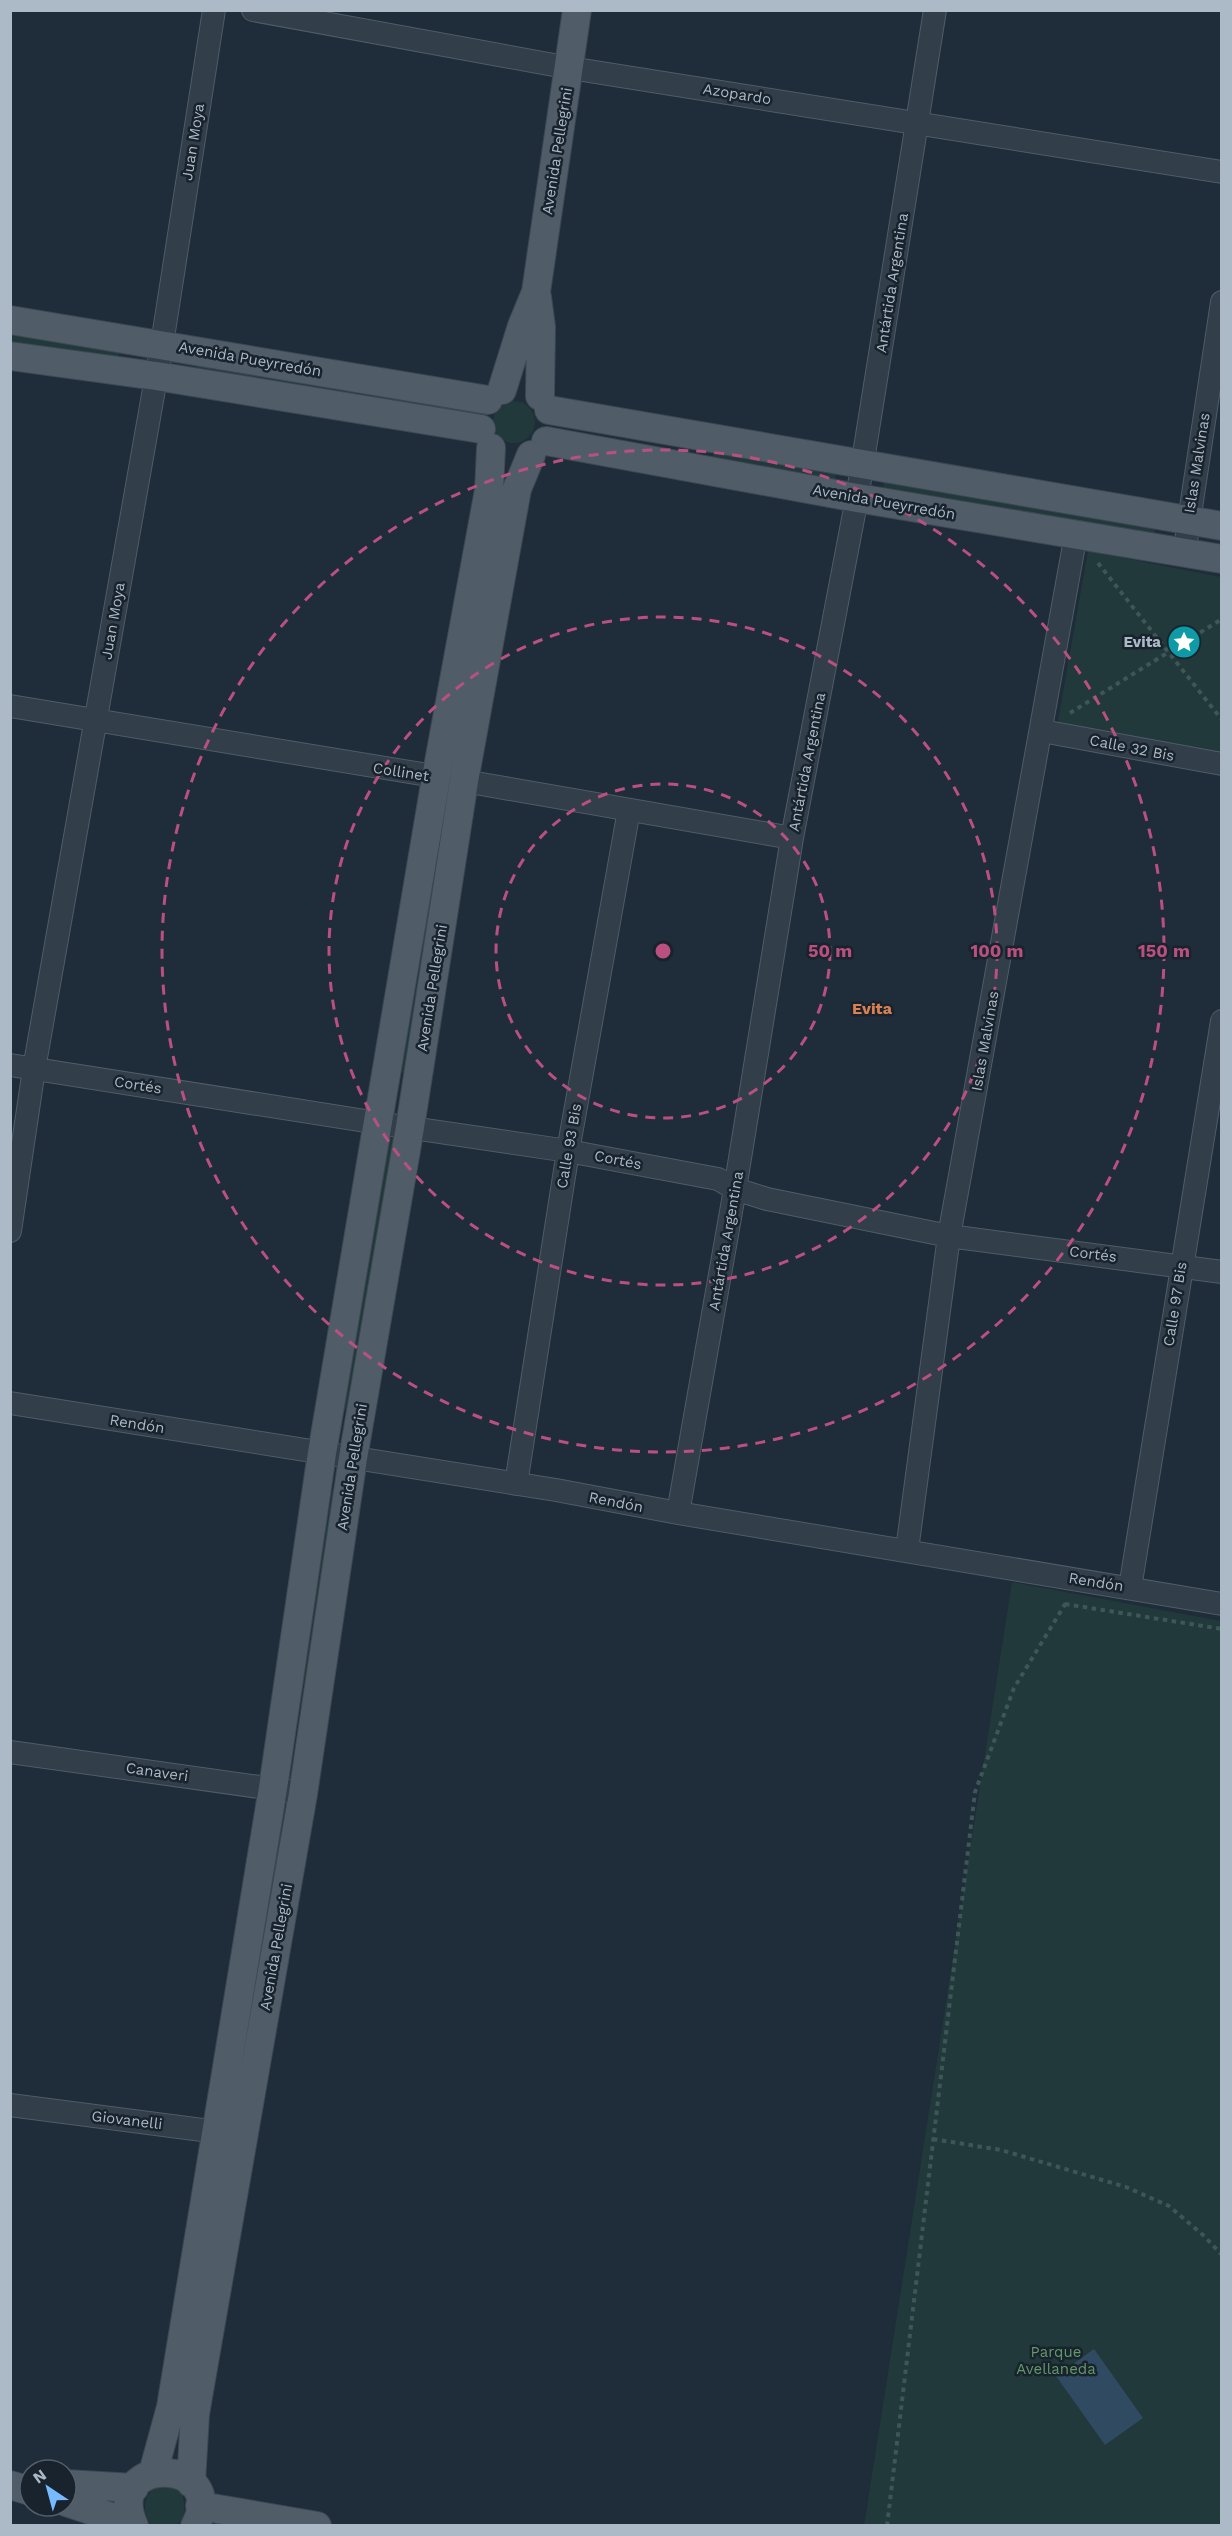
<svg xmlns="http://www.w3.org/2000/svg" width="1232" height="2536" viewBox="0 0 1232 2536" font-family="'Work Sans',sans-serif">
	<style>
		.green { fill: #21393a }
		.water { fill: #304a61 }
		.lines { fill: none; stroke-linecap: round; stroke-linejoin: round }
		.minor-casing { stroke: #505c67; stroke-width: 24 }
		.major-casing { stroke: #3c4752; stroke-width: 30 }
		.path { stroke: #3e5657; stroke-width: 4; stroke-dasharray: 4.5 4.5; stroke-linecap: butt }
		.minor { stroke: #323e49; stroke-width: 22 }
		.major { stroke: #505d69; stroke-width: 28 }
		.ring { fill: none; stroke: #ba5080; stroke-width: 3; stroke-dasharray: 10 8 }
		.labels { text-anchor: middle; dominant-baseline: central; stroke-width: 5; stroke-linejoin: round; paint-order: stroke }
		.street-label { font-size: 15px; fill: #acb9c6; stroke: #18232d }
		.poi-label { font-size: 15px; font-weight: bold; fill: #acb9c6; stroke: #18232d; text-anchor: end }
		.park-label { font-size: 15px; fill: #639869; stroke: #18232d }
		.neighbourhood-label { font-size: 16px; font-weight: bold; fill: #da8053; stroke: #18232d }
		.centre { fill: #ba5080; stroke: #18232d; stroke-width: 3 }
		.ring-label { font-size: 18px; text-anchor: middle; font-weight: bold; fill: #ba5080; stroke: #18232d; stroke-width: 5; stroke-linejoin: round; paint-order: stroke }
	</style>
	<rect width="100%" height="100%" fill="#1f2c39"/>
	<path class="green" d="M10,335L119,353L118,359L11,342Z
		M197,366L471,411L470,417L196,372Z
		M493 422a21 21 0 1 1 42 0a21 21 0 1 1-42 0Z
		M714,448L837,468L835,481L712,460Z
		M885,476L1156,522L1154,535L883,488Z
		M1088,551L1221,577V754L1057,726Z
		M447,801L405,1073L401,1072Z
		M389,1138H394L348,1410L343,1409Z
		M332,1490H337L291,1762L286,1761Z
		M1012,1582L1221,1621V2525L864,2526Z
		M160,2481L181,2490C184,2499 189,2521 175,2525C168,2528 157,2525 150,2525C140,2508 145,2494 160,2481Z"/>
	<path class="water" d="M1094,2349L1143,2418L1105,2445L1056,2376Z"/>
	<g class="lines">
		<g class="minor-casing">
			<path id="minor" d="M253,10L570,68L1222,172
				M1184,554L1222,302
				M10,706L464,781L792,838
				M1042,731L1222,764
				M10,1065L378,1123L568,1151L718,1179L735,1189L767,1199L949,1236L1222,1272
				M10,1231L34,1069L162,344L214,10
				M10,1403L556,1490L678,1513L1222,1604
				M516,1484L568,1151L629,810
				M678,1513L735,1189L792,838L857,498L935,10
				M907,1550L949,1236L1076,534
				M1130,1588L1222,1021
				M10,1752L288,1791
				M10,2105L233,2134"/>
		</g>
		<g class="major-casing">
			<path id="major" d="M537,297L541,327L540,396
				M10,320L488,400
				M10,356L156,376L481,429
				M502,390L522,326L536,292L577,10
				M549,410L1222,526
				M546,441L857,498L1222,559
				M153,2473L171,2407L273,1788L322,1453L436,778L489,490L491,448
				M191,2483L195,2414L303,1794L353,1458L410,1127L464,781L517,489L531,455
				M66,2484L134,2488
				M10,2485L30,2491
				M66,2502L132,2524
				M200,2506L317,2526
				M134,2526C101,2452 231,2458 195,2526"/>
		</g>
		<path class="path" d="M1098,563L1222,720
			M1070,713L1222,619
			M1065,1604L1222,1629
			M933,2139L1001,2150L1126,2187L1169,2206L1203,2235L1222,2255
			M887,2526L975,1792L1014,1688L1067,1601"/>
		<use href="#minor" class="minor"/>
		<use href="#major" class="major"/>
	</g>
	<g class="ring">
		<circle cx="663" cy="951" r="167"/>
		<circle cx="663" cy="951" r="334"/>
		<circle cx="663" cy="951" r="501"/>
	</g>
	<defs>
		<g id="sight-disc" transform="scale(1.725)"><circle r="9.5" fill="#0f9aa8" stroke="#18232d"/><path d="M0-6L1.8-2.2L6-1.7L2.9 1.2L3.7 5.4L0 3.3L-3.7 5.4L-2.9 1.2L-6-1.7L-1.8-2.2Z" fill="#fff"/></g>
	</defs>
	<g fill-rule="evenodd">
		<use href="#sight-disc" x="1184" y="642"/>
	</g>
	<g class="labels">
		<g class="street-label">
			<text transform="translate(737 94) rotate(9)">Azopardo</text>
			<text transform="translate(193 142) rotate(-81)">Juan Moya</text>
			<text transform="translate(557 151) rotate(-81)">Avenida Pellegrini</text>
			<text transform="translate(892 283) rotate(-81)">Antártida Argentina</text>
			<text transform="translate(250 359) rotate(10)">Avenida Pueyrredón</text>
			<text transform="translate(1197 463) rotate(-81)">Islas Malvinas</text>
			<text transform="translate(884 502) rotate(10)">Avenida Pueyrredón</text>
			<text transform="translate(113 621) rotate(-80)">Juan Moya</text>
			<text transform="translate(1132 748) rotate(11)">Calle 32 Bis</text>
			<text transform="translate(807 762) rotate(-79)">Antártida Argentina</text>
			<text transform="translate(401 772) rotate(9)">Collinet</text>
			<text transform="translate(432 988) rotate(-81)">Avenida Pellegrini</text>
			<text transform="translate(985 1041) rotate(-80)">Islas Malvinas</text>
			<text transform="translate(138 1085) rotate(9)">Cortés</text>
			<text transform="translate(569 1146) rotate(-80)">Calle 93 Bis</text>
			<text transform="translate(618 1160) rotate(11)">Cortés</text>
			<text transform="translate(726 1241) rotate(-80)">Antártida Argentina</text>
			<text transform="translate(1093 1254) rotate(7)">Cortés</text>
			<text transform="translate(1175 1304) rotate(-81)">Calle 97 Bis</text>
			<text transform="translate(137 1424) rotate(9)">Rendón</text>
			<text transform="translate(352 1467) rotate(-81)">Avenida Pellegrini</text>
			<text transform="translate(616 1502) rotate(11)">Rendón</text>
			<text transform="translate(1096 1582) rotate(9)">Rendón</text>
			<text transform="translate(157 1772) rotate(8)">Canaveri</text>
			<text transform="translate(276 1947) rotate(-80)">Avenida Pellegrini</text>
			<text transform="translate(127 2120) rotate(7)">Giovanelli</text>
		</g>
		<g class="poi-label">
			<text x="1161" y="642">Evita</text>
		</g>
		<g class="park-label">
			<text x="1056" y="2352">Parque<tspan x="1056" dy="17">Avellaneda</tspan></text>
		</g>
		<g class="neighbourhood-label">
			<text x="872" y="1008">Evita</text>
		</g>
	</g>
	<circle cx="663" cy="951" r="9" class="centre"/>
	<g class="ring-label">
		<text x="830" y="957">50 m</text>
		<text x="997" y="957">100 m</text>
		<text x="1164" y="957">150 m</text>
	</g>
	<rect width="1232" height="2536" fill="none" stroke="#acb9c6" stroke-width="24"/>
	<g transform="translate(48 2488) rotate(324)"><circle r="28" fill="#18232d" stroke="#535f6a" stroke-width="1.5"/>
	<path d="M0-4.5L10 22L0 15L-10 22Z" fill="#78baff"/>
	<text y="-9" font-size="16" font-weight="bold" text-anchor="middle" fill="#acb9c6">N</text>
	</g>
</svg>
